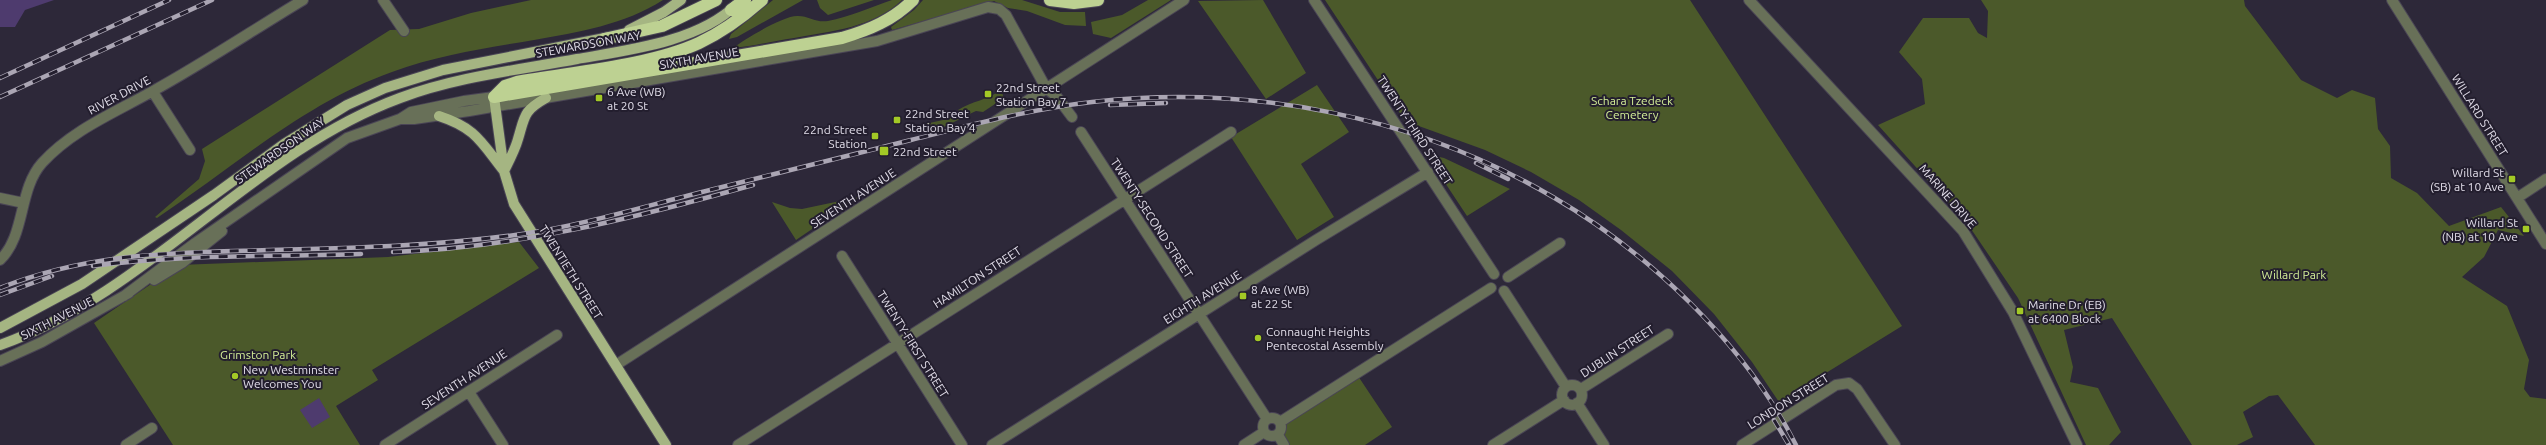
<svg xmlns="http://www.w3.org/2000/svg" width="2546" height="445" viewBox="0 0 2546 445" font-family="Ubuntu,sans-serif">
	<style>
		.green { fill: #4b592a }
		.water { fill: #4e3b6e }
		.lines { fill: none; stroke-linecap: round; stroke-linejoin: round }
		.minor-casing { stroke: #4a4555; stroke-width: 12 }
		.major-casing { stroke: #4a4555; stroke-width: 12 }
		.highway-casing { stroke: #4a4555; stroke-width: 14 }
		.minor { stroke: #687058; stroke-width: 10 }
		.major { stroke: #a5b582; stroke-width: 10 }
		.highway { stroke: #bdd192; stroke-width: 12 }
		.rail-casing { stroke: #aba6b4; stroke-width: 4.5 }
		.rail { stroke: #231e2e; stroke-width: 3; stroke-dasharray: 9; stroke-linecap: butt }
		.poi-dot { fill: #a3c926; stroke: #231e2e; stroke-width: 1.5 }
		.labels { text-anchor: middle; dominant-baseline: central; stroke-width: 4; stroke-linejoin: round; paint-order: stroke }
		.street-label { font-size: 12px; fill: #e0dce8; stroke: #231e2e }
		.poi-label { font-size: 12px; fill: #e0dce8; stroke: #231e2e; text-anchor: start }
		.park-label { font-size: 12px; fill: #d4ef97; stroke: #231e2e }
	</style>
	<rect width="100%" height="100%" fill="#2d2839"/>
	<path class="green" d="M531,0H663C624,25 578,32 534,40C486,48 438,55 392,72C304,103 234,167 157,218L155,217L199,179L205,161L202,149L390,30L419,29L471,13Z
		M773,0H803L737,37L729,39L731,34Z
		M817,0H874L828,15L820,8Z
		M892,0H902C873,28 831,31 794,38C773,41 754,46 733,48C745,39 784,15 798,16C809,16 816,23 828,21C849,17 871,7 892,0Z
		M923,0H1022L1060,12H1085L1086,26L1065,25L1027,11L1008,8L994,1L892,30L891,27L914,10Z
		M1148,0H1171L1111,38L1093,34L1091,22L1122,15Z
		M1263,0L1306,73L1266,99L1198,1Z
		M1325,0H1690L1902,326L1779,402L1752,362L1714,314L1672,271L1621,230L1579,200L1531,172L1485,150L1405,121Z
		M1981,0H2244L2245,6L2301,80L2337,98L2352,90L2375,98L2378,129L2390,146L2391,178L2417,193L2449,226L2501,207L2524,236L2498,230L2484,257L2462,277L2507,306L2529,360L2524,389L2530,397L2546,399V445H2315L2278,395L2269,396L2243,412L2253,437L2237,445H2192L2112,318L2064,330L2073,367L2070,382L2098,388L2121,432L2109,445H2086L2018,298L1969,226L1878,125L1925,104L1922,79L1899,52L1923,18H1969L1978,33L1987,38L1988,11Z
		M1317,85L1349,132L1301,164L1334,217L1297,240L1231,137Z
		M1001,90L1004,98L983,112L976,111L963,117L958,110C972,101 988,100 1001,90Z
		M956,113L960,119L928,135L925,124L943,120Z
		M1426,154L1444,158L1510,189L1467,216Z
		M859,197L796,240L772,202L790,208L802,209Z
		M519,242L539,268L372,370L378,380L336,406L360,445H173L94,323L179,265L388,257Z
		M1358,376L1392,427L1365,445H1288L1277,428Z"/>
	<path class="water" d="M0,0H54L25,10L15,27H0Z
		M319,398L330,417L312,428L300,410Z"/>
	<g class="lines">
		<g class="minor-casing">
			<path id="minor" d="M383,0L404,31
				M1314,0L1494,274
				M1749,0L1963,231L2013,312L2077,445
				M2392,0L2546,244
				M153,92L190,150
				M400,119H414L469,111L877,41L988,7L999,9L1006,15L1046,88L1057,97L1072,117
				M1081,132L1267,419
				M0,198L24,203
				M2517,198L2546,179
				M842,256L962,445
				M0,260C26,235 18,190 42,163C72,130 114,113 153,91C204,63 253,30 303,0
				M1508,277L1560,243
				M154,280L182,263L222,231
				M1504,291L1566,387
				M124,296L195,243L347,138L400,119L411,112L464,101L494,97
				M0,361L42,342L129,293
				M616,365L1184,0
				M1562 395a10 10 0 1 1 20 0a10 10 0 1 1-20 0Z
				M1581,389L1668,334
				M469,392L503,445
				M1577,403L1604,445
				M1263 427a9 9 0 1 1 18 0a9 9 0 1 1-18 0Z
				M1280,422L1491,288
				M1278,435L1284,445
				M126,445L152,428
				M385,445L557,335
				M738,445L1231,132
				M992,445L1316,240L1428,172
				M1244,445L1264,432
				M1493,445L1564,400
				M1742,445L1836,385L1849,383L1857,389L1895,445"/>
		</g>
		<g class="major-casing">
			<path id="major" d="M629,30L664,12L681,0
				M494,97L504,171L514,204L666,445
				M439,116C476,128 481,142 504,171
				M504,171C509,161 515,150 518,139C525,116 523,111 546,98
				M0,328L82,284L214,195L284,144L347,105L385,88L443,70L610,37
				M0,345C151,291 251,153 400,98C456,77 518,70 577,59C628,50 698,42 736,5"/>
		</g>
		<g class="highway-casing">
			<path id="highway" d="M1050,0L1074,3L1098,0
				M731,10L745,0
				M604,39L662,26L716,0
				M494,97L842,38C869,30 893,20 913,0
				M494,97L505,86L517,82C572,72 649,66 699,43C722,32 743,17 762,0"/>
		</g>
		<use href="#minor" class="minor"/>
		<use href="#major" class="major"/>
		<use href="#highway" class="highway"/>
		<g class="rail-casing">
			<path id="rail" d="M0,78L169,0
				M0,97L212,0
				M1110,105L1166,103
				M1476,163L1508,179
				M393,252C516,248 635,218 753,185
				M93,266C181,254 272,257 361,254
				M0,288C91,252 172,253 269,250C353,248 438,246 522,234C583,225 642,207 702,192C772,174 841,158 911,140C971,125 1031,109 1092,102C1251,84 1415,116 1553,197C1649,253 1746,345 1796,445
				M0,295L52,276
				M1774,420L1789,445"/>
		</g>
		<use href="#rail" class="rail"/>
	</g>
	<g class="poi-dot">
		<rect x="984" y="90" width="8" height="8" rx="2"/>
		<rect x="595" y="94" width="8" height="8" rx="2"/>
		<rect x="893" y="116" width="8" height="8" rx="2"/>
		<rect x="871" y="132" width="8" height="8" rx="2"/>
		<rect x="879" y="146" width="10" height="10" rx="2"/>
		<rect x="2508" y="175" width="8" height="8" rx="2"/>
		<rect x="2522" y="225" width="8" height="8" rx="2"/>
		<rect x="1239" y="292" width="8" height="8" rx="2"/>
		<rect x="2016" y="307" width="8" height="8" rx="2"/>
		<circle cx="1258" cy="338" r="4"/>
		<circle cx="235" cy="376" r="4"/>
	</g>
	<g class="labels">
		<g class="street-label">
			<text transform="translate(588 44) rotate(-10)">STEWARDSON WAY</text>
			<text transform="translate(699 58) rotate(-10)">SIXTH AVENUE</text>
			<text transform="translate(119 95) rotate(-28)">RIVER DRIVE</text>
			<text transform="translate(2480 115) rotate(58)">WILLARD STREET</text>
			<text transform="translate(1415 130) rotate(57)">TWENTY-THIRD STREET</text>
			<text transform="translate(280 150) rotate(-35)">STEWARDSON WAY</text>
			<text transform="translate(1948 196) rotate(49)">MARINE DRIVE</text>
			<text transform="translate(853 198) rotate(-33)">SEVENTH AVENUE</text>
			<text transform="translate(1152 218) rotate(57)">TWENTY-SECOND STREET</text>
			<text transform="translate(571 272) rotate(58)">TWENTIETH STREET</text>
			<text transform="translate(977 277) rotate(-33)">HAMILTON STREET</text>
			<text transform="translate(1202 297) rotate(-32)">EIGHTH AVENUE</text>
			<text transform="translate(57 318) rotate(-27)">SIXTH AVENUE</text>
			<text transform="translate(913 344) rotate(58)">TWENTY-FIRST STREET</text>
			<text transform="translate(1617 351) rotate(-33)">DUBLIN STREET</text>
			<text transform="translate(464 379) rotate(-33)">SEVENTH AVENUE</text>
			<text transform="translate(1788 401) rotate(-32)">LONDON STREET</text>
		</g>
		<g class="poi-label">
			<text x="996" y="87">22nd Street<tspan x="996" dy="14">Station Bay 7</tspan></text>
			<text x="607" y="91">6 Ave (WB)<tspan x="607" dy="14">at 20 St</tspan></text>
			<text x="905" y="113">22nd Street<tspan x="905" dy="14">Station Bay 4</tspan></text>
			<text x="867" y="129" text-anchor="end">22nd Street<tspan x="867" dy="14">Station</tspan></text>
			<text x="893" y="151">22nd Street</text>
			<text x="2504" y="172" text-anchor="end">Willard St<tspan x="2504" dy="14">(SB) at 10 Ave</tspan></text>
			<text x="2518" y="222" text-anchor="end">Willard St<tspan x="2518" dy="14">(NB) at 10 Ave</tspan></text>
			<text x="1251" y="289">8 Ave (WB)<tspan x="1251" dy="14">at 22 St</tspan></text>
			<text x="2028" y="304">Marine Dr (EB)<tspan x="2028" dy="14">at 6400 Block</tspan></text>
			<text x="1266" y="331">Connaught Heights<tspan x="1266" dy="14">Pentecostal Assembly</tspan></text>
			<text x="243" y="369">New Westminster<tspan x="243" dy="14">Welcomes You</tspan></text>
		</g>
		<g class="park-label">
			<text x="1632" y="100">Schara Tzedeck<tspan x="1632" dy="14">Cemetery</tspan></text>
			<text x="2294" y="274">Willard Park</text>
			<text x="258" y="354">Grimston Park</text>
		</g>
	</g>
</svg>
